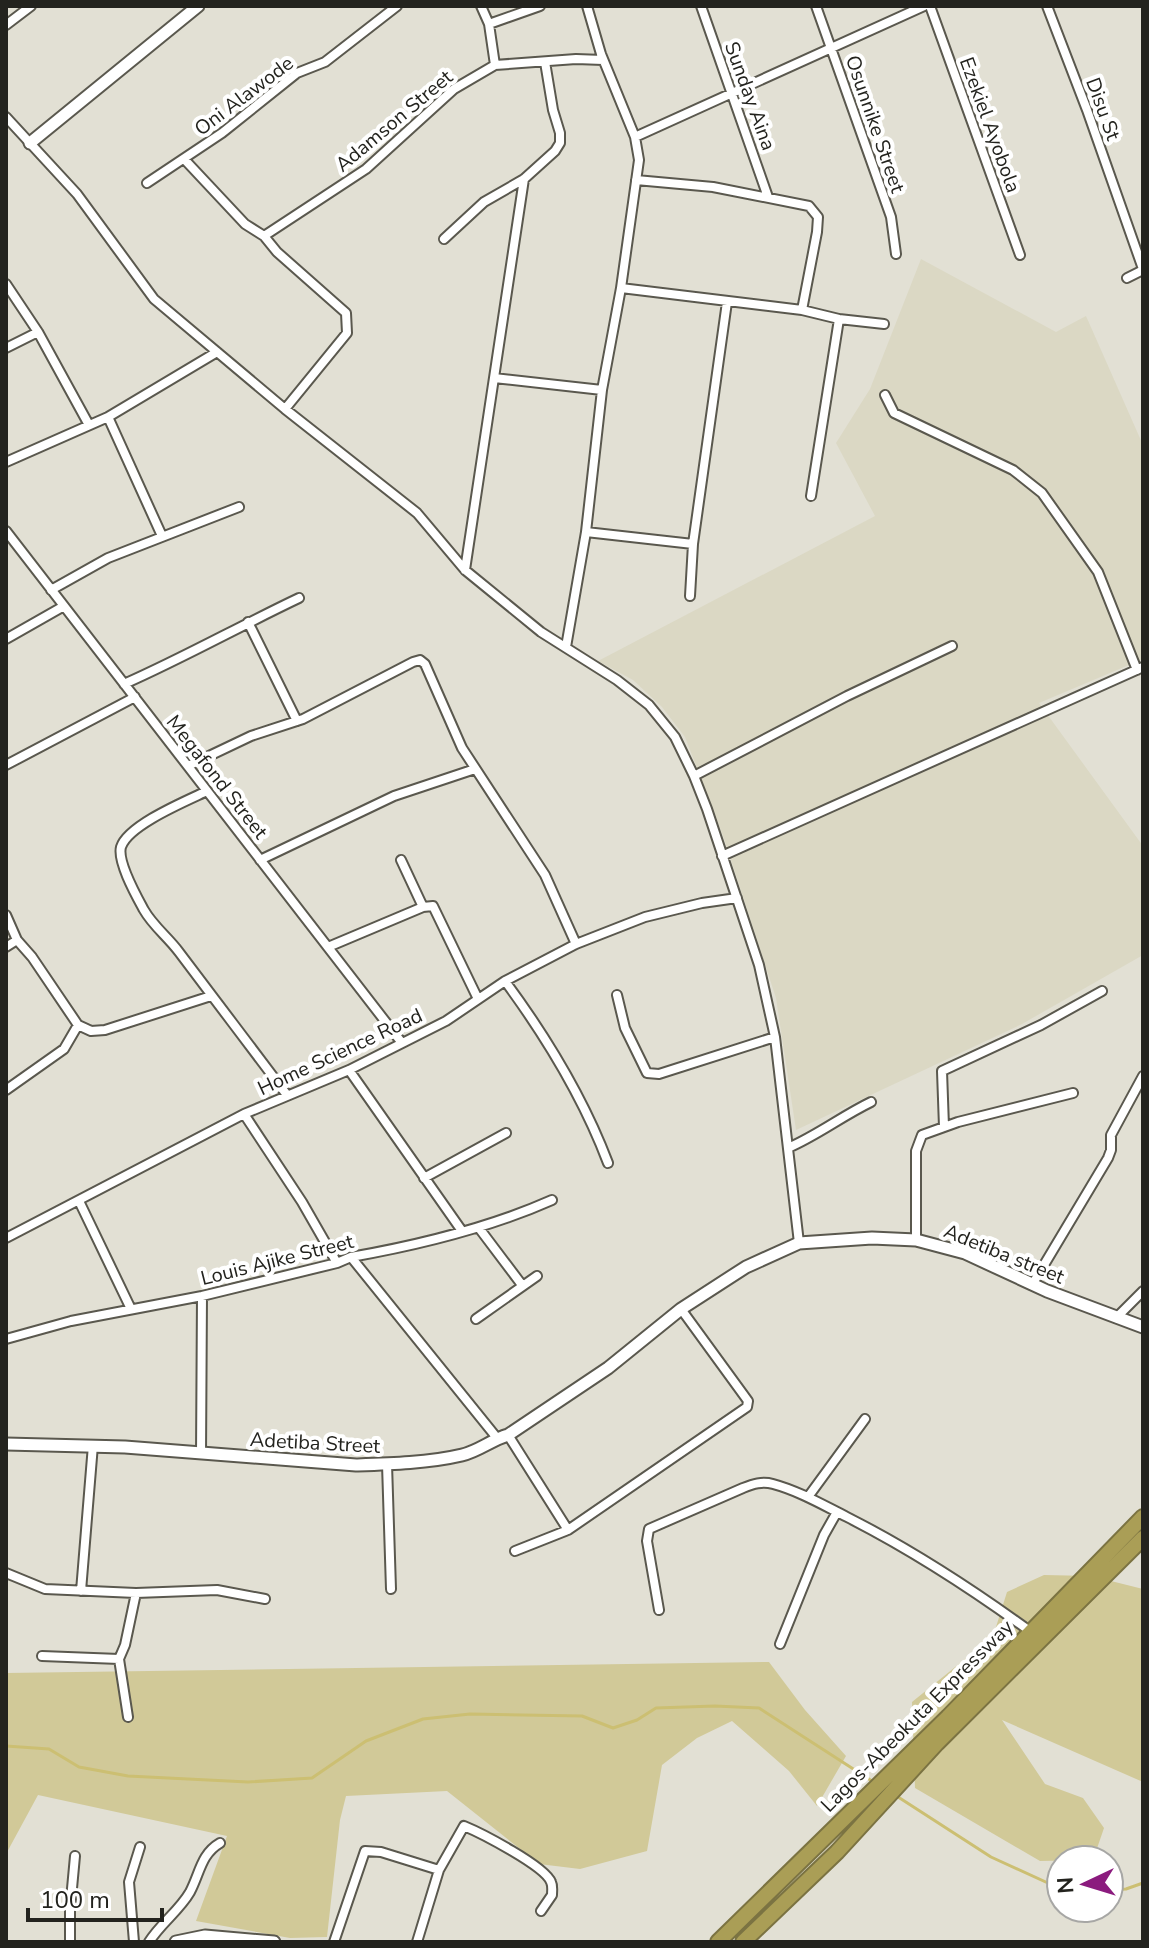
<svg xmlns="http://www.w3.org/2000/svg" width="1149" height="1948" viewBox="0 0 1149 1948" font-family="'Nunito Sans',sans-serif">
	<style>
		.built { fill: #dbd8c4 }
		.green { fill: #d1c998 }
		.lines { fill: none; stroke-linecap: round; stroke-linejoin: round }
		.stream { stroke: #ccbf72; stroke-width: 3 }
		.street-casing { stroke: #5a584e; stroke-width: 12 }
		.secondary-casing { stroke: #5a584e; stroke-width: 15 }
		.highway-casing { stroke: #7b7342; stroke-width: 18 }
		.street { stroke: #fff; stroke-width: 8 }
		.secondary { stroke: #fff; stroke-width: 11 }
		.highway { stroke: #aa9e56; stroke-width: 14 }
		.labels { text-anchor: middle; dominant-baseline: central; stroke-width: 8; stroke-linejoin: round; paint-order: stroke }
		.street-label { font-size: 20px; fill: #23231e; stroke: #fff }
	</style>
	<rect width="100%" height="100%" fill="#e2e0d4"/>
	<path class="built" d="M921,259L1056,332L1086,316L1143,445V659L1039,703L1143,846V955L1022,1024L796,1130L776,998L723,836L685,737L662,707L633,680L598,661L875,516L836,443L870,389Z"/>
	<path class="green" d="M1044,1575L1091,1576L1143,1589V1782L1002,1720L1045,1784L1083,1798L1104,1828L1093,1860L1040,1861L915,1788L912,1702L970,1655L996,1627L1007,1592Z
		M769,1662L805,1710L846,1756L817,1806L789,1771L732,1721L697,1738L662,1765L647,1851L580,1869L539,1864L447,1791L346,1796L340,1820L327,1937L290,1938L196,1921L227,1836L38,1795L6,1854V1673Z"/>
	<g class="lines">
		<path class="stream" d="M6,1746L49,1749L79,1767L128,1776L248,1782L312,1778L366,1741L423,1719L470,1714L582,1716L613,1728L637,1720L656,1708L715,1706L759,1708L875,1783
			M895,1795L991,1857L1061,1889
			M1109,1890L1126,1889L1143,1883"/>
		<g class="street-casing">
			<path id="street" d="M481,6L489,24L495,65
				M701,6L768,197
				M816,6L891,217L896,254
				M930,6L1020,255
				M1047,6L1087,110L1143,269
				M489,24L540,6
				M6,25L31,6
				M6,117L77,194L154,299L285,409L417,513L465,570L541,632L617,680L649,705L675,737L694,776L707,809L759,965L775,1037L799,1243
				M635,137L924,6
				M185,160L245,224L264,236L277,252L346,313L347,333L285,409
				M636,180L713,187L809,206L818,217L817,232L802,310
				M147,183L222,133L297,73L325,62L397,6
				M264,236L366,169L454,89L495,65L576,59L603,60
				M444,239L484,202L524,179L555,151L560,143V133L553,110L545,62
				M1127,278L1143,270
				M6,284L38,332L89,425
				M621,288L802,310L839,319L884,324
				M6,348L38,332
				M494,378L602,390
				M885,395L894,413L1013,470L1042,493L1098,572L1137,670
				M108,417L162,536
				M6,462L108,417L217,352
				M811,496L839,319
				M6,531L402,1043
				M586,532L693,544
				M465,570L524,179
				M51,590L108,558L239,507
				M690,596L693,544L727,302
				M248,622L297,721
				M6,639L64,606
				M566,647L586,532L602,390L621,288L639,160L635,137L601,54L587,6
				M124,684C183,658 240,626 299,598
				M6,765L135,697
				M188,766L251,736L303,719L413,662L420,660L425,664L462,748L545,875L576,944
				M694,776L847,696L952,646
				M207,791C186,801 128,825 121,847C117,862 137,897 144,910C153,926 168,937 179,952C215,1000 251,1047 287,1095
				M722,856L1143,667
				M260,860L394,796L475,769
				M401,860L423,907
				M6,915L17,940L32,957L78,1025L91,1031L105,1030L211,996
				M6,947L17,940
				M328,947L423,907L433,906L478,999
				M505,981C547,1038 583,1097 608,1163
				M617,995L625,1028L647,1073L659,1074L775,1037
				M349,1070L462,1231
				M6,1090L64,1049L78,1025
				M244,1114L302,1202L337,1263
				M944,1127L942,1071L1041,1025L1102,991
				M788,1148C818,1135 842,1116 871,1102
				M424,1178L506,1133
				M79,1201L131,1309
				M479,1228L522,1285
				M6,1238L244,1114L349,1070L446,1021L505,981L576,944L645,917L702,903L737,898
				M916,1240V1151L922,1135L958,1122L1073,1093
				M351,1257L497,1438
				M1032,1285L1108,1158L1111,1150V1135L1143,1076
				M1116,1318L1143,1291
				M476,1319L537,1276
				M6,1339L71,1321L202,1296L337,1263L351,1257C419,1245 489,1228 552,1200
				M508,1435L568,1530
				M201,1454L202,1296
				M387,1464L391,1589
				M808,1497L865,1419
				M515,1551L568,1530L747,1407L748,1401L681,1309
				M6,1573L45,1589L136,1593L217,1590L265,1599
				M81,1591L93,1445
				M659,1610L647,1541L649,1529L743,1488C753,1484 762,1481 773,1484C799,1491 823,1505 847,1517C912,1550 972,1589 1031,1632
				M780,1644L824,1535L837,1512
				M42,1656L119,1659
				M128,1717L119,1659L125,1645L136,1593
				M70,1942V1910L75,1856
				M134,1942L129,1882L140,1847
				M149,1942C161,1923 179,1911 190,1892C200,1873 201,1854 220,1843
				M334,1942L365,1851L381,1852L439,1870
				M417,1942L439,1870L464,1826C481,1833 545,1866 551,1882C553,1886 552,1891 552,1895L541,1911"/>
		</g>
		<g class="secondary-casing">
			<path id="secondary" d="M30,143L198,6
				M6,1444L125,1447L356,1465C390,1464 428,1463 462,1455C479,1451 491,1440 508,1435L608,1368L681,1309L746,1267L799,1243L872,1238L916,1240L965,1253L1047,1291L1143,1327
				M176,1942L205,1936L274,1942"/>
		</g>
		<g class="highway-casing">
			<path id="highway" d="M718,1942L948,1717L1143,1517
				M743,1942L837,1852L937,1743L1143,1538"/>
		</g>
		<use href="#street" class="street"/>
		<use href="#secondary" class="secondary"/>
		<use href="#highway" class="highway"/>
	</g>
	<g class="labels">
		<g class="street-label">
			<text transform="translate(244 96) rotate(-37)">Oni Alawode</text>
			<text transform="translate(750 96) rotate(70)">Sunday Aina</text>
			<text transform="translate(1103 109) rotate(70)">Disu St</text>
			<text transform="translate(394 121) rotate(-40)">Adamson Street</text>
			<text transform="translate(875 124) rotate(71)">Osunnike Street</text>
			<text transform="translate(990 125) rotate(70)">Ezekiel Ayobola</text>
			<text transform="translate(217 777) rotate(52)">Megafond Street</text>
			<text transform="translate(340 1052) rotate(-25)">Home Science Road</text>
			<text transform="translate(1004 1254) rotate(22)">Adetiba street</text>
			<text transform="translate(277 1260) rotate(-14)">Louis Ajike Street</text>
			<text transform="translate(315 1443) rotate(3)">Adetiba Street</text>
			<text transform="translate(917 1716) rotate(-45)">Lagos-Abeokuta Expressway</text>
		</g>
	</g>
	<rect width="1149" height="1948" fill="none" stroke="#23231e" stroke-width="16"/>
	<g transform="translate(1085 1884) rotate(266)"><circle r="38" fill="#ffffff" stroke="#a7a7a5" stroke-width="2"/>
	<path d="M0-6L14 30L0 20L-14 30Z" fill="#8b1b7e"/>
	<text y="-12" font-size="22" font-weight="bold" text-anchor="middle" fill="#23231e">N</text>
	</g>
	<path d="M28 1908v12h134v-12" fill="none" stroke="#23231e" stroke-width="4"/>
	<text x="40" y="1908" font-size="24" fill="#23231e" stroke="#ffffff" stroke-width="6" paint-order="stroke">100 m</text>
</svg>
